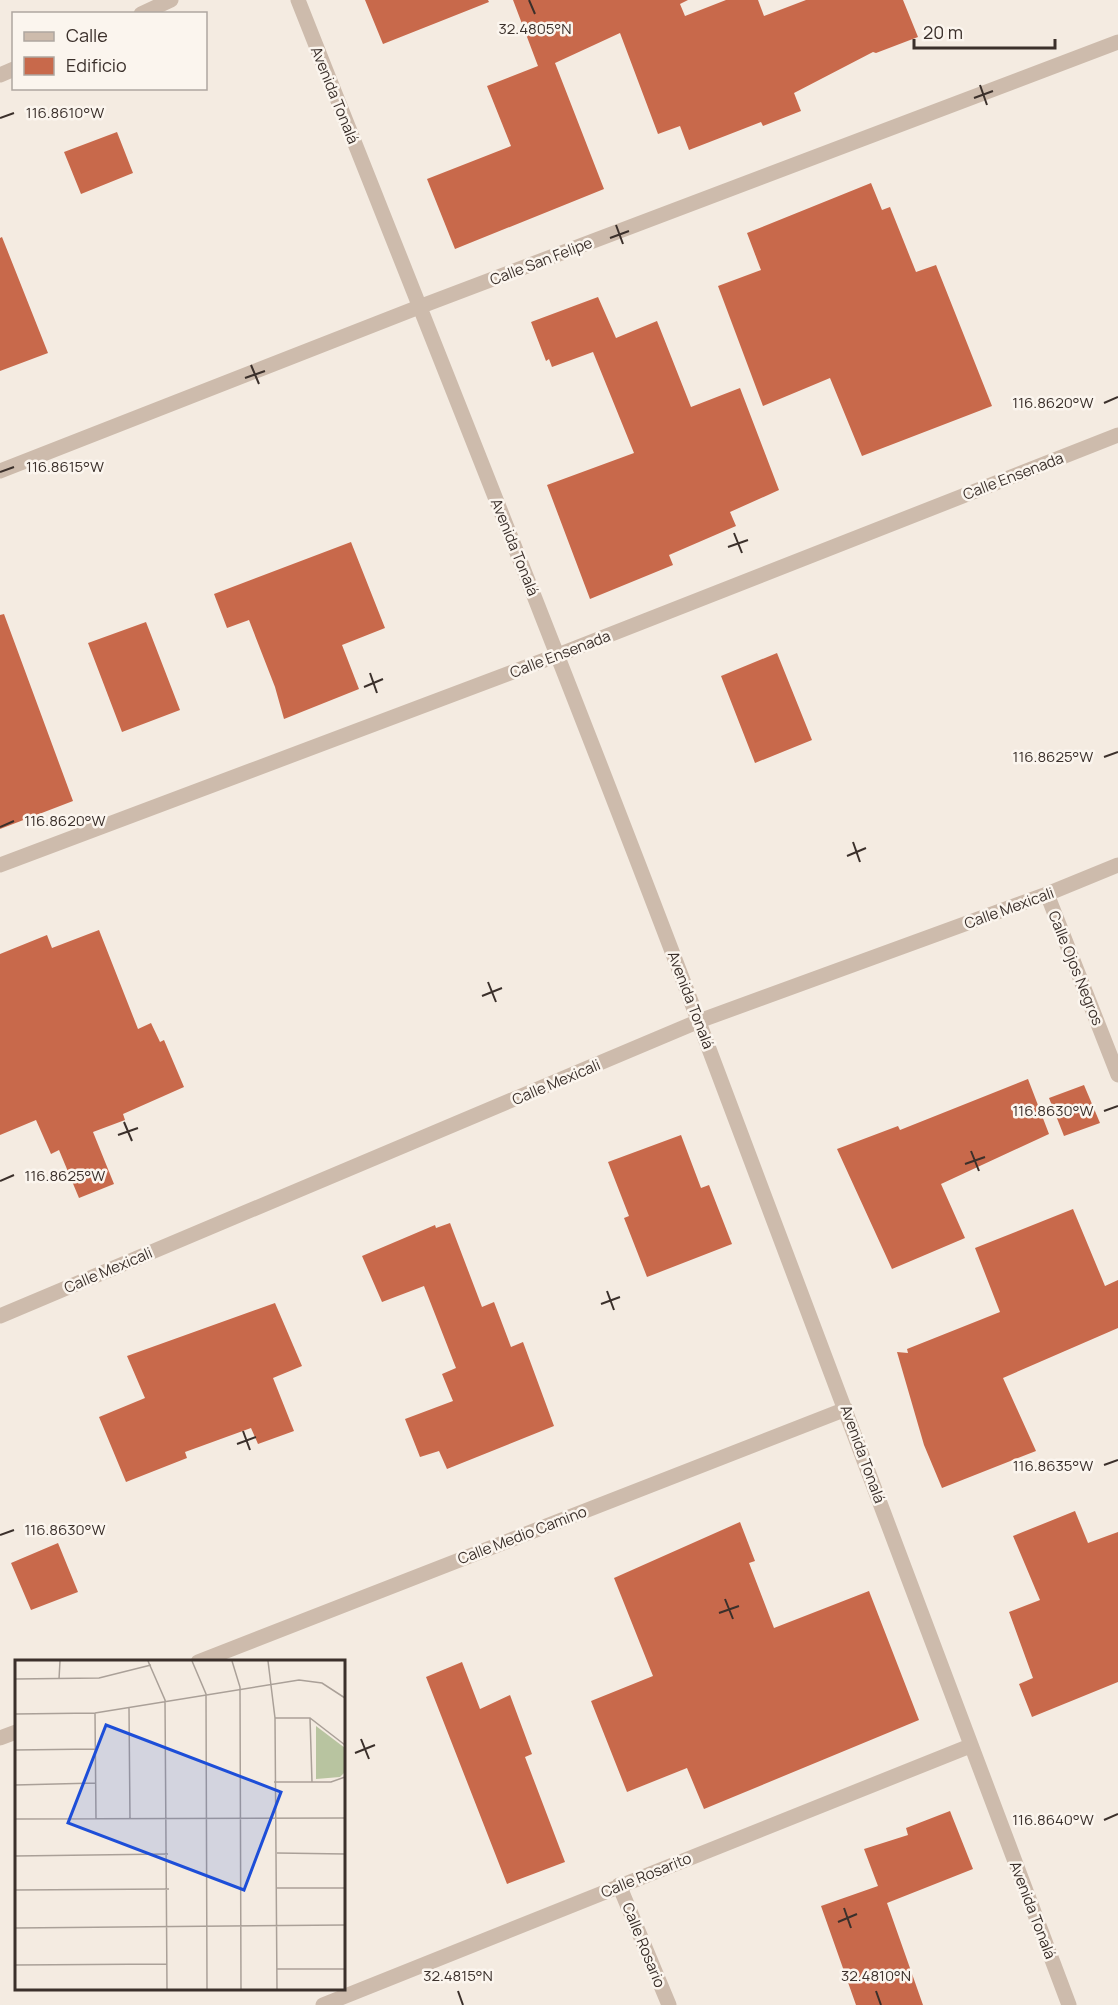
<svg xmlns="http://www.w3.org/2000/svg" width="1118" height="2005" viewBox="0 0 1118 2005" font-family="Manrope,sans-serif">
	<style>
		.building { fill: #c8694b }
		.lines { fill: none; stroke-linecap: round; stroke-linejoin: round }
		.street { stroke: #cdbbac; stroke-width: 15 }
		.ticks { fill: none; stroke: #3b302b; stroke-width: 2 }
		.labels { text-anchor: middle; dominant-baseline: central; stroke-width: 5; stroke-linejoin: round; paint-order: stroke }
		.street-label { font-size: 15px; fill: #3b302b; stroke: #fbf5ee }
		.inset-road { fill: none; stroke: #aaa098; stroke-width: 1.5 }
		.view { fill: #1d4ed8; fill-opacity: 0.15; stroke: #1d4ed8; stroke-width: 3 }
		.inset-edge { fill: none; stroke: #3b302b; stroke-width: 3 }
		.ticks-label { font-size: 15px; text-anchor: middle; fill: #3b302b; stroke: #fbf5ee; stroke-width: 5; stroke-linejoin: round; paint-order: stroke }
	</style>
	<rect width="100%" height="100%" fill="#f4ebe1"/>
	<path class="building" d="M365,0H488L489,2L383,44Z
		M513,0H688L680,4L685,16L726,0H758L764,16L806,0H903L918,37L876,53L873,52L794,93L801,111L763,126L761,122L689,150L680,126L658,134L620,33L555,63L604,189L455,249L427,179L511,146L487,86L538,66Z
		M117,132L133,173L81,194L64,152Z
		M871,183L882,210L890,207L916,272L936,265L992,406L862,456L830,378L763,406L718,286L761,270L747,233Z
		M2,237L48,353L0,371V238Z
		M598,297L616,338L657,321L691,407L740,388L779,490L730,512L736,526L669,555L673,565L590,599L547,485L634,453L593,352L552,367L549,359L546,361L531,322Z
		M351,542L385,628L342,645L359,689L284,719L275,687L249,620L227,628L214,594Z
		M4,614L73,801L0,829V615Z
		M146,622L180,710L122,732L88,643Z
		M777,653L812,740L755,763L721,676Z
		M99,930L138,1029L151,1023L160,1042L164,1040L184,1087L123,1114L125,1120L93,1132L114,1184L79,1198L59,1150L51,1154L36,1120L0,1135V954L47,935L52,948Z
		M1028,1079L1049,1134L941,1184L965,1238L892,1269L837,1149L898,1126L900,1130Z
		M1084,1085L1100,1123L1064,1136L1049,1098Z
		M681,1135L701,1188L709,1185L732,1244L647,1277L624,1218L629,1216L608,1162Z
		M1073,1209L1105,1286L1118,1280V1328L1003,1378L1036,1451L942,1488L924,1445L897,1352L908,1353L907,1349L1000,1312L975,1248Z
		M450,1223L482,1307L494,1302L511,1347L523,1342L554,1426L447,1469L439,1451L420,1457L405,1419L453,1401L442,1374L456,1368L424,1286L382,1302L362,1256L435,1225L436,1228Z
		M275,1303L302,1366L273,1378L294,1431L258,1444L251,1428L185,1452L187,1458L126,1482L99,1417L145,1398L127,1356Z
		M1075,1511L1088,1543L1118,1532V1682L1032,1717L1019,1684L1033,1678L1009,1612L1040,1600L1013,1536Z
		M740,1522L755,1561L749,1563L774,1628L869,1591L919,1720L704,1809L687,1768L627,1792L591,1701L653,1676L614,1578Z
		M58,1543L78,1592L31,1610L11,1563Z
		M462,1662L480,1709L510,1695L532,1754L525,1757L565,1862L507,1884L426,1677Z
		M950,1811L973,1869L887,1903L923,2005H856L821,1906L878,1886L864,1849L908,1835L906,1828Z"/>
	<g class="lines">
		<path class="street" d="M298,0C433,341 570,682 700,1025C825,1351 944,1679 1069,2005
			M141,14L171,0
			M0,75L14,69
			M0,471L419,307L1118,42
			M0,865L558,655L1118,435
			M1047,894L1118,1075
			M0,1316L699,1021L1047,894L1118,865
			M198,1662L846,1409
			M0,1738L16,1732
			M619,1885L669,2005
			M323,2005L970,1746"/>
	</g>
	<path class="ticks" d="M529,0L535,14M980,85L987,105M974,98L993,91M0,118L14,113M616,225L623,244M610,238L629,231M251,365L259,384M245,378L265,371M1104,403L1118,397M0,472L14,467M734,533L742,553M728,547L748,540M370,673L377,693M364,687L383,679M1104,757L1118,752M0,827L14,821M853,842L860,862M847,856L866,848M488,982L496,1002M482,996L502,988M1104,1111L1118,1106M124,1122L132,1141M118,1135L138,1128M971,1151L979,1171M965,1164L985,1157M0,1181L14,1175M607,1291L614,1310M601,1304L620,1297M243,1431L250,1450M237,1444L256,1437M1104,1465L1118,1460M0,1535L14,1530M725,1599L733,1619M719,1613L739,1606M361,1739L369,1759M355,1753L375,1745M1104,1820L1118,1814M844,1908L851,1928M838,1922L857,1914M458,1991L463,2005M876,1991L881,2005"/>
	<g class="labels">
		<g class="street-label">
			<text transform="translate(335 95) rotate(68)">Avenida Tonalá</text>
			<text transform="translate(541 261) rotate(-21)">Calle San Felipe</text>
			<text transform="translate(1013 476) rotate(-21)">Calle Ensenada</text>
			<text transform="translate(515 547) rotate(68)">Avenida Tonalá</text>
			<text transform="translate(560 654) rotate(-21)">Calle Ensenada</text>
			<text transform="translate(1009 908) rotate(-20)">Calle Mexicali</text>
			<text transform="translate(1076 968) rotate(68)">Calle Ojos Negros</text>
			<text transform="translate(691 1000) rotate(69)">Avenida Tonalá</text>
			<text transform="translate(556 1082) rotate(-23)">Calle Mexicali</text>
			<text transform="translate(108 1270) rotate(-23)">Calle Mexicali</text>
			<text transform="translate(863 1454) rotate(70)">Avenida Tonalá</text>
			<text transform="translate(522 1535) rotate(-21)">Calle Medio Camino</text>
			<text transform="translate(646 1875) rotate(-22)">Calle Rosarito</text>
			<text transform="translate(1033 1910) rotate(69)">Avenida Tonalá</text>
			<text transform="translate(644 1945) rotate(68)">Calle Rosario</text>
		</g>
	</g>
	<g transform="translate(15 1660)">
		<rect width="330" height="330" fill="#f4ebe1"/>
		<path d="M301,66L330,88V112L325,117L301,119Z" fill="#b8c4a0"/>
		<path class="inset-road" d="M133,1L150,40L152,329M177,1L191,34L192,329M217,1L225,27L226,329M253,1L260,58L262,329M0,19L84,18L136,5M44,19L45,1M114,48L115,159M80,53L81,159M0,54L80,53L284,20L307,23L330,38M260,58H295L330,85M295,58L297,122M0,90L80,89M259,122H316L330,117M0,125L81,123M0,159L330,158M262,193L330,194M0,196L153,194M262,228H330M0,230L154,229M0,268L330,265M0,305L152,304M262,309H330"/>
		<path class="view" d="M91,65L266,132L229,230L53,163Z"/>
		<rect width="330" height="330" class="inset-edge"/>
	</g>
	<g class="ticks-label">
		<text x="535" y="34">32.4805°N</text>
		<text x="65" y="118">116.8610°W</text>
		<text x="1053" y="408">116.8620°W</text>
		<text x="65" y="472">116.8615°W</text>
		<text x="1053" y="762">116.8625°W</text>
		<text x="65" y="826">116.8620°W</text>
		<text x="1053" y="1116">116.8630°W</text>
		<text x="65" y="1181">116.8625°W</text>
		<text x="1053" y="1471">116.8635°W</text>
		<text x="65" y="1535">116.8630°W</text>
		<text x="1053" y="1825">116.8640°W</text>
		<text x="458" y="1981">32.4815°N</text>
		<text x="876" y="1981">32.4810°N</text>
	</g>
	<rect x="12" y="12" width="195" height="78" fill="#fbf5ee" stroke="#aea6a0" stroke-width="1.5"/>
	<rect x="24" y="32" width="30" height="9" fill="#cdbbac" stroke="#aea6a0" stroke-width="1.5"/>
	<text x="66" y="42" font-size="18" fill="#3b302b">Calle</text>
	<rect x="24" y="57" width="30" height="18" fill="#c8694b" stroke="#aea6a0" stroke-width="1.5"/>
	<text x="66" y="72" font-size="18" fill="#3b302b">Edificio</text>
	<path d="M914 39v9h141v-9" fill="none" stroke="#3b302b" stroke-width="3"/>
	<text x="923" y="39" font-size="18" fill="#3b302b" stroke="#fbf5ee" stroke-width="4.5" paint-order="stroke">20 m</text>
</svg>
